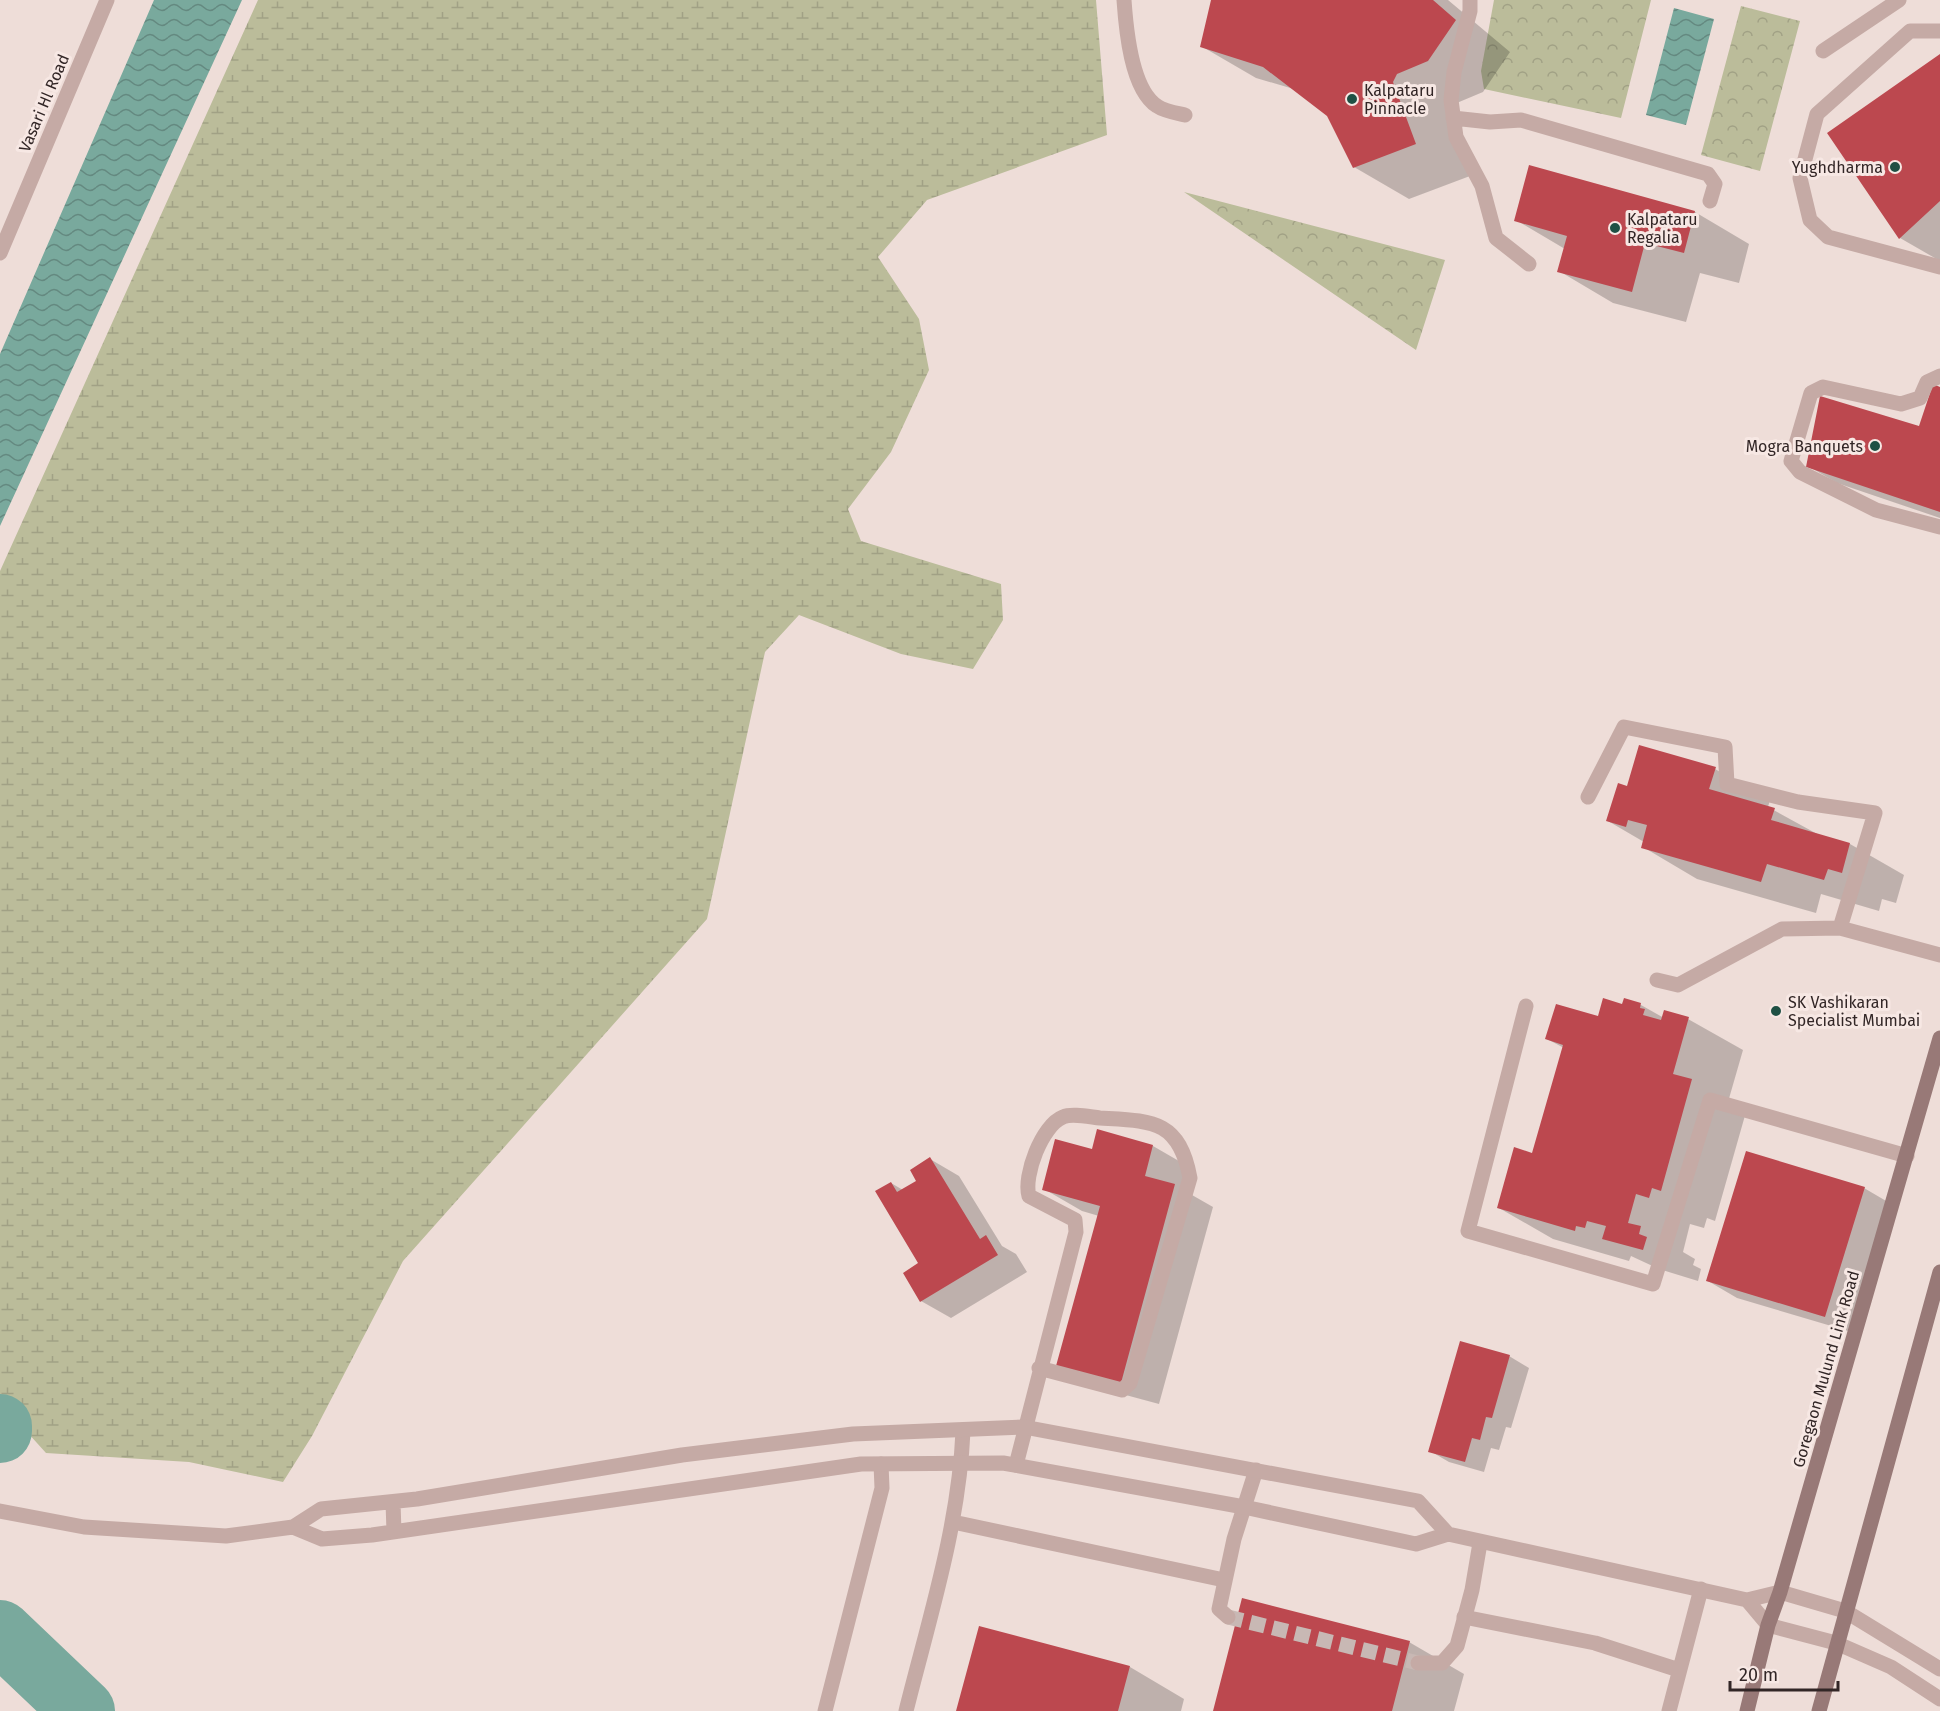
<svg xmlns="http://www.w3.org/2000/svg" width="1940" height="1711" viewBox="0 0 1940 1711" font-family="'Fira Sans',sans-serif">
	<style>
		.wetland { fill: url(#wetland-marsh) }
		.park { fill: url(#park-crowns) }
		.water { fill: url(#water-waves) }
		.shadow { fill: #0003 }
		.lines { fill: none; stroke-linecap: round; stroke-linejoin: round }
		.river { stroke: #79a99d; stroke-width: 64 }
		.building { fill: #bc484f }
		.minor-tunnel { stroke: #c8b8b4; stroke-width: 15; stroke-dasharray: 15 8; stroke-linecap: butt }
		.service { stroke: #c5aaa5; stroke-width: 15 }
		.minor { stroke: #c5aaa5; stroke-width: 15 }
		.tertiary { stroke: #c5aaa5; stroke-width: 15 }
		.secondary { stroke: #987977; stroke-width: 15 }
		.poi-dot { fill: #1f5044; stroke: #f7e8e4; stroke-width: 2 }
		.labels { text-anchor: middle; dominant-baseline: central; stroke-width: 6; stroke-linejoin: round; paint-order: stroke }
		.poi-label { font-size: 16px; fill: #322626; stroke: #f7e8e4; text-anchor: start }
		.street-label { font-size: 16px; fill: #322626; stroke: #f7e8e4 }
	</style>
	<defs>
		<pattern id="wetland-marsh" width="20" height="14" patternUnits="userSpaceOnUse" patternTransform="scale(1.5)"><rect width="20" height="14" fill="#bbbc9a"/><path d="M1 5h8M5 5V1M11 12h8M15 12V8" fill="none" stroke="#a1a185"/></pattern>
		<pattern id="park-crowns" width="20" height="18" patternUnits="userSpaceOnUse" patternTransform="scale(1.5)"><rect width="20" height="18" fill="#bbbc9a"/><path d="M2 6a3 3 0 1 1 6 0M12 15a3 3 0 1 1 6 0" fill="none" stroke="#a1a185"/></pattern>
		<pattern id="water-waves" width="16" height="10" patternUnits="userSpaceOnUse" patternTransform="scale(1.5)"><rect width="16" height="10" fill="#79a99d"/><path d="M0 5q4-4 8 0t8 0" fill="none" stroke="#648980"/></pattern>
	</defs>
	<rect width="100%" height="100%" fill="#eeddd8"/>
	<path class="wetland" d="M258,0H1096L1107,135L927,200L878,257L919,319L929,370L891,452L848,509L861,541L1001,584L1003,620L973,669L901,654L799,615L765,652L707,919L403,1261L312,1436L283,1482L189,1462L46,1453L0,1402V571Z"/>
	<path class="park" d="M1494,0H1651L1621,118L1484,89L1481,71Z
		M1741,6L1800,21L1760,171L1701,155Z
		M1184,192L1445,260L1416,350Z"/>
	<path class="water" d="M154,0H242L0,526V354Z
		M1674,8L1714,19L1686,125L1646,115Z"/>
	<path class="shadow" d="M1213,0H1448L1510,52L1483,92L1452,105L1470,176L1409,199L1354,167L1329,115L1297,90L1256,78L1201,46Z
		M1940,56V261L1900,238Z
		M1530,167L1695,212L1749,244L1739,283L1700,273L1686,322L1613,303L1559,271L1565,249L1516,220Z
		M1940,389V518L1837,483L1808,466L1920,428Z
		M1715,769L1770,800L1768,807L1819,835L1850,844L1904,875L1896,903L1882,899L1879,911L1821,894L1816,913L1697,879L1643,847L1644,842L1608,821L1628,788Z
		M1641,1005L1664,1018L1688,1019L1743,1050L1728,1102L1746,1112L1715,1221L1707,1218L1704,1228L1690,1224L1683,1252L1695,1259L1693,1265L1701,1269L1698,1281L1659,1269L1631,1256L1629,1261L1553,1239L1499,1208L1533,1154L1564,1048L1547,1039L1623,1006Z
		M1098,1131L1153,1146L1191,1168L1185,1191L1213,1207L1159,1404L1096,1387L1099,1216L1082,1211L1044,1189L1093,1150Z
		M930,1159L959,1176L1002,1246L1016,1254L1027,1272L951,1318L921,1301L905,1273L921,1264L891,1183L903,1190L918,1181Z
		M1864,1188L1893,1205L1855,1333L1737,1298L1708,1281Z
		M1509,1356L1529,1368L1511,1428L1506,1427L1499,1450L1491,1448L1484,1472L1449,1462L1430,1451Z
		M1409,1642L1464,1674L1454,1711H1215Z
		M1130,1667L1184,1699L1181,1711H957Z"/>
	<g class="lines">
		<path class="river" d="M0,1426V1431
			M0,1632L83,1711"/>
	</g>
	<path class="building" d="M1211,0H1433L1456,20L1428,61L1397,74L1393,82L1416,144L1353,168L1327,116L1263,67L1200,47Z
		M1940,54V201L1899,239L1827,133Z
		M1529,165L1695,211L1684,253L1645,243L1632,292L1557,272L1567,236L1514,221Z
		M1933,384L1940,387V512L1806,467L1820,396L1919,426Z
		M1639,745L1716,767L1709,789L1775,808L1771,820L1850,843L1842,873L1828,869L1824,880L1767,864L1761,882L1641,848L1647,825L1628,820L1626,827L1606,821L1618,783L1627,786Z
		M1603,998L1622,1004L1624,998L1641,1003L1640,1008L1645,1009L1643,1015L1661,1020L1664,1010L1689,1017L1673,1074L1692,1079L1661,1191L1652,1188L1649,1198L1636,1194L1628,1223L1641,1226L1639,1234L1647,1237L1643,1250L1602,1239L1606,1226L1587,1221L1585,1228L1576,1226L1575,1231L1497,1208L1514,1147L1532,1153L1563,1045L1545,1039L1556,1004L1598,1016Z
		M1097,1129L1153,1145L1145,1176L1175,1184L1121,1383L1056,1366L1100,1206L1042,1190L1055,1139L1092,1149Z
		M1746,1151L1865,1187L1825,1317L1706,1281Z
		M930,1157L980,1239L986,1235L998,1255L920,1302L903,1273L918,1263L875,1191L891,1182L897,1192L916,1181L910,1170Z
		M1460,1341L1510,1355L1492,1418L1486,1417L1480,1440L1472,1438L1465,1462L1428,1452Z
		M1242,1598L1410,1641L1392,1711H1213Z
		M979,1626L1130,1666L1118,1711H956Z"/>
	<g class="lines">
		<path class="minor-tunnel" d="M1228,1617L1418,1663"/>
		<path class="service" d="M1940,376L1927,382L1920,398L1901,404L1823,387L1811,393L1791,461L1800,472L1876,510L1940,527
			M1588,797L1624,727L1725,747L1727,784L1798,802L1875,813L1840,928L1940,955
			M1657,980L1678,985L1782,929L1840,928
			M1526,1006L1468,1231L1653,1284L1710,1100L1907,1156
			M1464,1617L1595,1643L1679,1670
			M1669,1711L1701,1589"/>
		<path class="minor" d="M1124,0C1126,29 1131,89 1157,106C1164,111 1176,113 1185,115
			M1470,0V11L1454,72L1451,100L1456,137L1482,186L1496,238L1529,264
			M1940,31H1910L1817,114L1800,178L1810,220L1828,237L1940,267
			M1823,51L1899,0
			M1453,118L1490,122L1521,120L1708,174L1715,184L1710,201
			M1016,1465L1076,1232L1075,1220L1029,1196C1023,1176 1042,1125 1063,1117C1072,1113 1090,1117 1100,1118C1151,1121 1179,1119 1190,1178L1130,1383L1122,1390L1039,1368
			M953,1522L1224,1580
			M1228,1617L1219,1609L1234,1539L1256,1470
			M1418,1663H1442L1457,1646L1472,1590L1480,1543
			M825,1711L882,1488L881,1464
			M906,1711C929,1619 959,1526 963,1431"/>
		<path class="tertiary" d="M0,253L107,0
			M393,1502L394,1532
			M0,1511L84,1527L226,1536L293,1527L321,1509L417,1499L682,1455L853,1434L1024,1427L1418,1501L1448,1534
			M293,1527L322,1539L372,1535L861,1464L1003,1463L1244,1507L1416,1544L1448,1534L1747,1600L1768,1625L1836,1643L1891,1667L1940,1699
			M1747,1600L1780,1592L1845,1611L1940,1669"/>
		<path class="secondary" d="M1747,1711L1768,1625L1780,1592L1940,1038
			M1819,1711L1940,1272"/>
	</g>
	<g class="poi-dot">
		<circle cx="1352" cy="99" r="6"/>
		<circle cx="1895" cy="167" r="6"/>
		<circle cx="1615" cy="228" r="6"/>
		<circle cx="1875" cy="446" r="6"/>
		<circle cx="1776" cy="1011" r="6"/>
	</g>
	<g class="labels">
		<g class="poi-label">
			<text x="1364" y="90">Kalpataru<tspan x="1364" dy="18">Pinnacle</tspan></text>
			<text x="1883" y="167" text-anchor="end">Yughdharma</text>
			<text x="1627" y="219">Kalpataru<tspan x="1627" dy="18">Regalia</tspan></text>
			<text x="1863" y="446" text-anchor="end">Mogra Banquets</text>
			<text x="1788" y="1002">SK Vashikaran<tspan x="1788" dy="18">Specialist Mumbai</tspan></text>
		</g>
		<g class="street-label">
			<text transform="translate(44 103) rotate(-67)">Vasari Hl Road</text>
			<text transform="translate(1826 1369) rotate(-74)">Goregaon Mulund Link Road</text>
		</g>
	</g>
	<path d="M1730 1681v9h108v-9" fill="none" stroke="#322626" stroke-width="3"/>
	<text x="1739" y="1681" font-size="18" fill="#322626" stroke="#f7e8e4" stroke-width="4.5" paint-order="stroke">20 m</text>
</svg>
